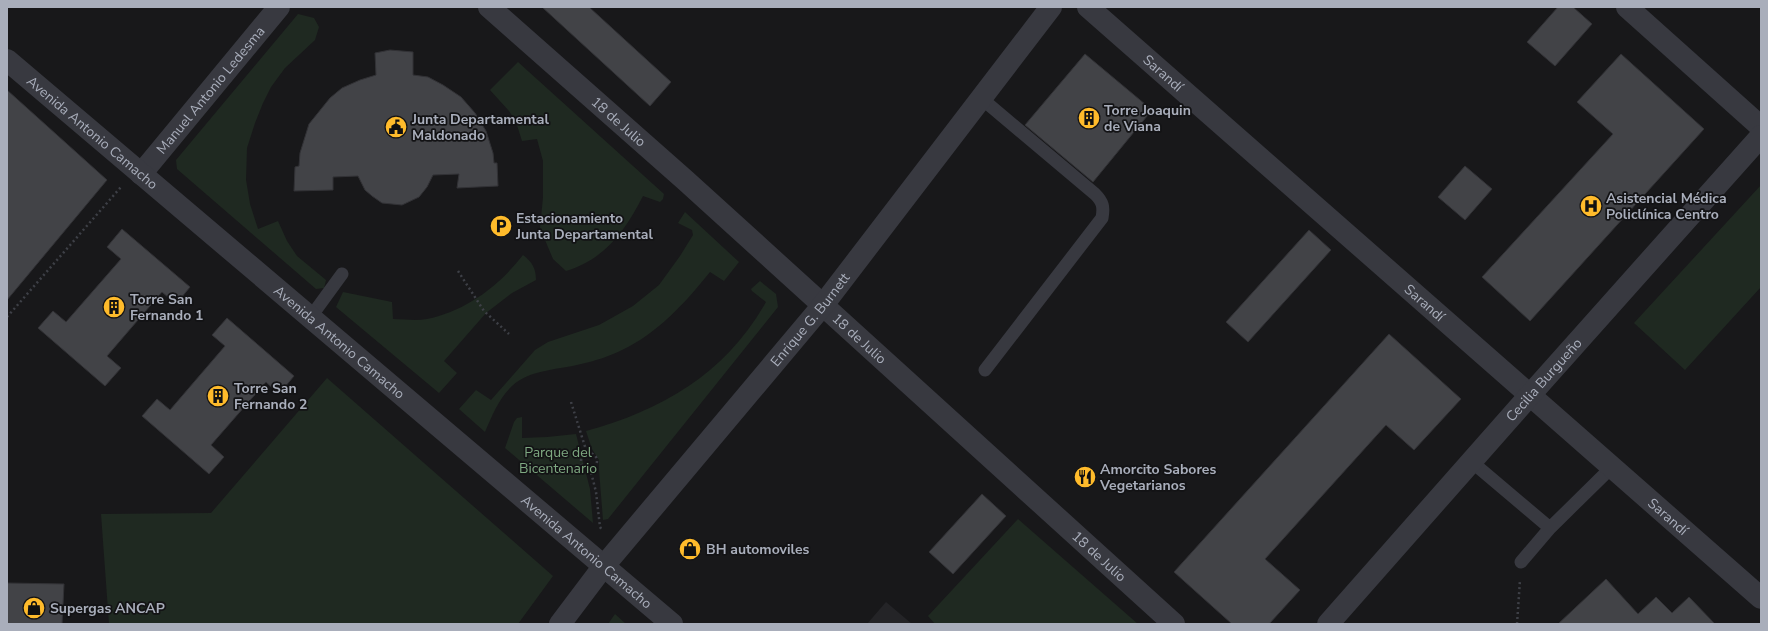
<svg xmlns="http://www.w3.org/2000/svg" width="1768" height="631" viewBox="0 0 1768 631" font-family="'Nunito Sans',sans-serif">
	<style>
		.built { fill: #242427 }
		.green { fill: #1f2921 }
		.building { fill: #424347; stroke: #323236 }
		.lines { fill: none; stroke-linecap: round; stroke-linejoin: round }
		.path { stroke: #3e4047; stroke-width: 2.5; stroke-dasharray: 2 3; stroke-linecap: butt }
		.service { stroke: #383940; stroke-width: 13 }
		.minor { stroke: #383940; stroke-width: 22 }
		.tertiary { stroke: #383940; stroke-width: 22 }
		.labels { text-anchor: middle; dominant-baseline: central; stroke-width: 3.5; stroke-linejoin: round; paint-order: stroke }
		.street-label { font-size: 14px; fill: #a9aebb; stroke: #131315 }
		.poi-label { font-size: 14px; font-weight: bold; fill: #a9aebb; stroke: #131315; text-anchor: start }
		.park-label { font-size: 14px; fill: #7ea881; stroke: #131315 }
	</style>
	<rect width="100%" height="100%" fill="#18181a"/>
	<path class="built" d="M886,602L912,624H867Z"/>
	<path class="green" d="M298,14L314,18L319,27L315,40L285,68L271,87L263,103L255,123L247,148L246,180L250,204L258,229L278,221L287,241L297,256L326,280L324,288L316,289L177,169L176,160Z
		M518,62L664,194L663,199L660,202L643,196C625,231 605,259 566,271L553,259L540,228L543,197V161L537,139L522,141L516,122L509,111L490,90Z
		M1761,185V287L1685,370L1634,323Z
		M685,212L739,262L724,281L710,272C685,303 658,333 622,350C610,356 595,361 581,364C559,370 530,369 512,386C499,398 492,416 485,432L459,409L476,390L491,400L535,350L548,342L599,325L633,306L659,285L680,256L693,235L692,230L678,223Z
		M523,255C532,262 536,268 536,280L512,293L486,313L444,361L457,373L439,393L336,307L343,292L392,302L393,319C404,319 416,321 427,319C466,311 499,286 523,255Z
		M760,281L776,294L778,307L608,519L603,520L599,470V460L592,449L586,431C663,410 726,373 766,302L752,291L751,289Z
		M327,378L553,576L518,624H109L101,514L211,513Z
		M522,417V438L547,437L576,434L590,489L593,523L505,448L514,422L517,418Z
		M1018,519L1138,624H935L928,616Z
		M615,614L626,624H608Z"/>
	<path class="building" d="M542,7H589L671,82L650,106Z
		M1558,7H1573L1592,24L1555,66L1527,42Z
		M390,50L413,52V75L428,77L443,85L461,97L475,113L486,131L493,153L494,163H497L498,186L457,188L459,174L433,175L427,187L419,197L402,205L382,203L372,196L365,190L358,176L333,177V190L294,191L295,167L299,166L300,153L309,124L330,98L342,88L360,80L376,75L375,53Z
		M1085,54L1152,110L1093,182L1025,125Z
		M1621,54L1704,129L1530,321L1482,277L1613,134L1577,102Z
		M7,90L107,180L7,300Z
		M1465,166L1492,189L1465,220L1438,197Z
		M122,229L190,287L176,304L162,292L107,356L121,368L105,386L38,328L53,311L66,322L121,259L107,247Z
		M1309,230L1331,250L1248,342L1226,322Z
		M227,318L294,376L279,394L266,382L211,445L224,457L209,474L142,416L157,399L170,410L225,346L212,335Z
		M1389,334L1461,399L1414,450L1386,425L1265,559L1300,590L1269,624H1232L1174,572Z
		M982,494L1006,516L953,574L929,552Z
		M1606,579L1638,614L1656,597L1672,613L1689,597L1715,624H1558Z
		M7,583L64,584L62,624H7Z"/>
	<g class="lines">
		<path class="path" d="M458,271L484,311L509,334
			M7,317L121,187
			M571,402L587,453
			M581 461a8 8 0 1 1 16 0a8 8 0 1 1-16 0Z
			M590,468L596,492L600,527L602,530
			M1517,624L1520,580"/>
		<path class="service" d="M981,98L1095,194C1103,202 1104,207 1102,218L985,370
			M310,318L342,274
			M1472,462L1550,528
			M1521,562L1550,528L1612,467"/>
		<g class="minor">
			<path id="s1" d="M489,7L685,180L1174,624"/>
			<path id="s2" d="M141,174L279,7"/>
		</g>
		<g class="tertiary">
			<path id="s3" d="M1088,7L1761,598"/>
			<path d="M1627,7L1761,127"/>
			<path id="s4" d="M7,60L672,624"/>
			<path id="s5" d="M560,624L603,567L823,305L1051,7"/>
			<path id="s6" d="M1328,624L1530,395L1761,136"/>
		</g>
	</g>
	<defs>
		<g id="building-disc" transform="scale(1.15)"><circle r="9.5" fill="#ffbb2b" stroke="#131315"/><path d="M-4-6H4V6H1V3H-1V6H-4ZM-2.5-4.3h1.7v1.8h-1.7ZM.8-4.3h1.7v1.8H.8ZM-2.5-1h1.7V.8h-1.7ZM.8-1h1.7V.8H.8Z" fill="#111"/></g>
		<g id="civic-disc" transform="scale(1.15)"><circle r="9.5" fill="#ffbb2b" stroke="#131315"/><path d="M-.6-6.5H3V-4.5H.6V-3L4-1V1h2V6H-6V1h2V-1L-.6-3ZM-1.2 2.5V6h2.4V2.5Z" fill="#111"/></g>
		<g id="hospital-disc" transform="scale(1.15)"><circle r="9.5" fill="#ffbb2b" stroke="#131315"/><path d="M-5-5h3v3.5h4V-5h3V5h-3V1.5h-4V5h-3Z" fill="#111"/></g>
		<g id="parking-disc" transform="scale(1.15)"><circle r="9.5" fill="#ffbb2b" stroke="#131315"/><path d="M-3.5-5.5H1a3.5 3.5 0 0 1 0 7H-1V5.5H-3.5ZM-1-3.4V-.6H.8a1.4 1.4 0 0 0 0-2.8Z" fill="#111"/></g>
		<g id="restaurant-disc" transform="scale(1.15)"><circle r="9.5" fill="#ffbb2b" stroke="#131315"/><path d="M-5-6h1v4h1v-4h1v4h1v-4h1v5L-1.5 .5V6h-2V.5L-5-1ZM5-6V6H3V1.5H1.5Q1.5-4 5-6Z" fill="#111"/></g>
		<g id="shop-disc" transform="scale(1.15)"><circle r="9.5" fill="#ffbb2b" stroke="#131315"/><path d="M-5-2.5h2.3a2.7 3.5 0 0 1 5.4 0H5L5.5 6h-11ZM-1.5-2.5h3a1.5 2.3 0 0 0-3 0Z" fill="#111"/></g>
	</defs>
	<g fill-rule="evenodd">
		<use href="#building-disc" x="1089" y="118"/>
		<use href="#civic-disc" x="396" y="127"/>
		<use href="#hospital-disc" x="1591" y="206"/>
		<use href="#parking-disc" x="501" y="226"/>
		<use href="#building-disc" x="114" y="307"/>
		<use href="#building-disc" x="218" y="396"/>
		<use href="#restaurant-disc" x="1085" y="477"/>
		<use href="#shop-disc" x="690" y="549"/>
		<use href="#shop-disc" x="34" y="608"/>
	</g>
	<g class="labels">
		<g class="street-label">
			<text stroke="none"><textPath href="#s3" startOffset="100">Sarandí</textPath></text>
			<text stroke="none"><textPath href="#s2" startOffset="109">Manuel Antonio Ledesma</textPath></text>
			<text stroke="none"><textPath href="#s1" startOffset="173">18 de Julio</textPath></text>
			<text stroke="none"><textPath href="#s4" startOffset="112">Avenida Antonio Camacho</textPath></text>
			<text stroke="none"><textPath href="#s3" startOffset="448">Sarandí</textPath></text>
			<text stroke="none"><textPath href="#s5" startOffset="394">Enrique G. Burnett</textPath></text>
			<text stroke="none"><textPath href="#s1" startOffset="497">18 de Julio</textPath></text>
			<text stroke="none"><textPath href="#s4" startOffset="436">Avenida Antonio Camacho</textPath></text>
			<text stroke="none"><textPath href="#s6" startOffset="326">Cecilia Burgueño</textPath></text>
			<text stroke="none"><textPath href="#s3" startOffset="772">Sarandí</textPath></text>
			<text stroke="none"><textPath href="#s4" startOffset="760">Avenida Antonio Camacho</textPath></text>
			<text stroke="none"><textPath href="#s1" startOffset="821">18 de Julio</textPath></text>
		</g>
		<g class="poi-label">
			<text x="1104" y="110">Torre Joaquin<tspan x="1104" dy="16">de Viana</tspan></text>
			<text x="412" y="119">Junta Departamental<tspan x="412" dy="16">Maldonado</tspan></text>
			<text x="1606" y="198">Asistencial Médica<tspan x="1606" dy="16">Policlínica Centro</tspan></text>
			<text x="516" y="218">Estacionamiento<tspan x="516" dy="16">Junta Departamental</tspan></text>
			<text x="130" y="299">Torre San<tspan x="130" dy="16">Fernando 1</tspan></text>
			<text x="234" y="388">Torre San<tspan x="234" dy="16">Fernando 2</tspan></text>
			<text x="1100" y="469">Amorcito Sabores<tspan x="1100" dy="16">Vegetarianos</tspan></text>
			<text x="706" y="549">BH automoviles</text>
			<text x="50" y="608">Supergas ANCAP</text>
		</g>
		<g class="park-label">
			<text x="558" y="452">Parque del<tspan x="558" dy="16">Bicentenario</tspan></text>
		</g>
	</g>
	<rect width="1768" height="631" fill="none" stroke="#a9aebb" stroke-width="16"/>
</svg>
